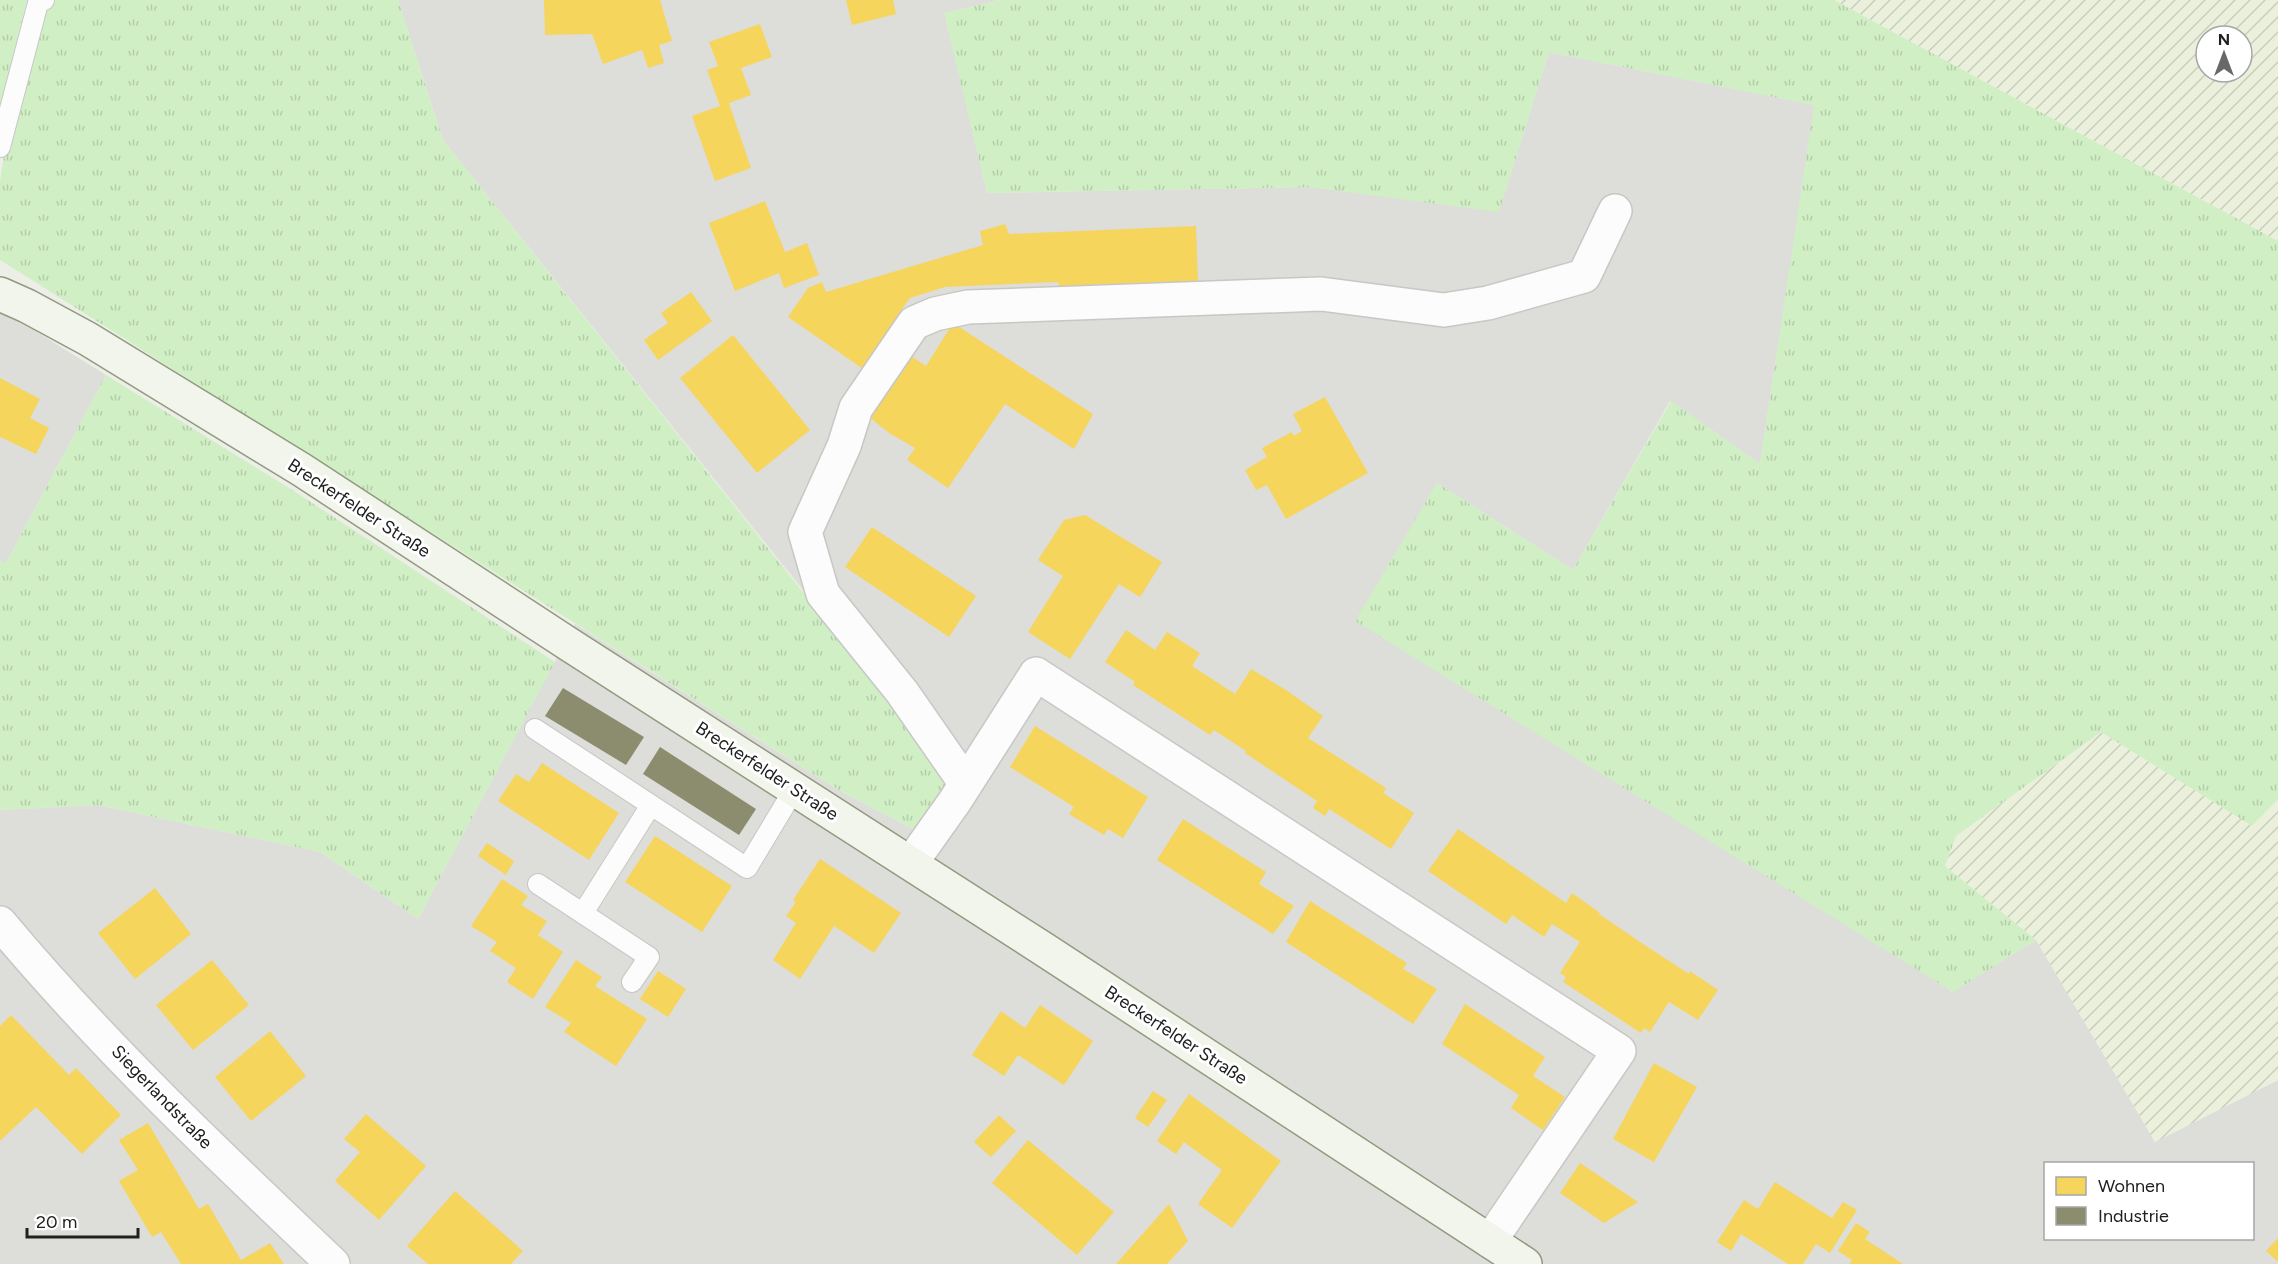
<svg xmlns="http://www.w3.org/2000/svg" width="2278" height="1264" viewBox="0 0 2278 1264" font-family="Figtree,sans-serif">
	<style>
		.residential { fill: #ddddda; fill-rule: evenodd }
		.farmland { fill: url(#farmland-furrows); fill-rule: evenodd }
		.grass { fill: url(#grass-tufts) }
		.homes { fill: #f6d55c }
		.industry { fill: #8c8c6e }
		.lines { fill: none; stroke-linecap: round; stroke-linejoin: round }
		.lane-casing { stroke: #c7c7c5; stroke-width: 22 }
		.street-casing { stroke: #c7c7c5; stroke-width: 36 }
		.secondary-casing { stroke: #919a7f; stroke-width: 36 }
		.lane { stroke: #fcfcfc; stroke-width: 20 }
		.street { stroke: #fcfcfc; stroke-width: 33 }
		.secondary { stroke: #f1f5eb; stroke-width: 33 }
		.labels { text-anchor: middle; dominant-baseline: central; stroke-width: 6; stroke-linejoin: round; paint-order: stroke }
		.street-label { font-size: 18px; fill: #202020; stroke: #fff }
	</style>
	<defs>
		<pattern id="farmland-furrows" width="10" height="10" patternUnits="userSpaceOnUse" patternTransform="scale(1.5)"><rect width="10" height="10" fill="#eaf0db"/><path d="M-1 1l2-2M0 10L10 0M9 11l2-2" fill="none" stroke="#c8cebc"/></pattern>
		<pattern id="grass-tufts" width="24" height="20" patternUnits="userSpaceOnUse" patternTransform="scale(1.5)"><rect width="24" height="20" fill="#d1efc5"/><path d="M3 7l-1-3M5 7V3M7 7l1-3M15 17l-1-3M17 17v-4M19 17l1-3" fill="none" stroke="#b3cda9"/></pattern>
	</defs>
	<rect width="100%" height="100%" fill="#eeeee9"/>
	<path class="residential" d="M398,0H1000L945,13L987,193L1310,187L1499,211L1549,52L1815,105L1760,464L1670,401L1573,570L1437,483L1952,992L2036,940L2155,1142L2278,1080V1264H0V810L98,805L320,852L418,919L575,624L842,792L915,830L843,640L443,140ZM2046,1164H2252V1238H2046Z
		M0,313L32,329L106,375L6,563L0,560Z"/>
	<path class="farmland" d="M1834,0H2278V241ZM2206,36H2242V72H2206Z
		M2101,732L2251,825L2278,799V1080L2155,1142L2036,940L1945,866L1956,836Z"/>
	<path class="grass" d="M0,0H27L0,107Z
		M45,0H398L443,140L952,779L915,830L842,792L0,260V181L27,5Z
		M1000,0H1834L2278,241V799L2252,826L2101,732L1956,836L1945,866L2036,940L1953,992L1355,621L1437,483L1573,570L1671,401L1760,464L1814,105L1549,52L1499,212L1310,187L987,193L944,13Z
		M106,375L294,491L555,662L418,919L320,852L98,805L0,810V560L6,563Z"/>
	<path class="homes" d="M544,0H660L672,41L659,45L664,63L648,68L642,50L603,64L592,34L545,35Z
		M846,0H893L896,14L852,25Z
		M760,24L772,57L741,68L751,95L729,103L751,168L715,181L692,116L720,106L707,70L718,66L709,42Z
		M765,201L785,252L807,243L819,275L784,288L779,273L735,291L709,223Z
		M1005,224L1009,234L1196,226L1198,281L1059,287L1058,282L945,287L910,298L899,313L886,341L866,371L788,317L808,288L822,282L826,292L983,245L980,231Z
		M691,292L712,321L658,360L644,340L668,323L661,313Z
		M953,323L1093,414L1074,449L1005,404L948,488L907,460L915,448L889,433L863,412L905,352L926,366Z
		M733,335L810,430L757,473L680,378Z
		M0,378L40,399L30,418L49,428L36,454L0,437Z
		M1325,397L1368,473L1286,519L1267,485L1256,490L1245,470L1267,457L1262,448L1292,432L1294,436L1302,431L1293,414Z
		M1085,515L1162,562L1140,597L1119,584L1070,659L1028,632L1063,576L1038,560L1064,520Z
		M872,527L976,596L949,637L845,567Z
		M1126,630L1155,650L1167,632L1200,653L1192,666L1235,694L1251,669L1286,690L1323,716L1308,738L1386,788L1383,793L1414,813L1391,849L1329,809L1325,816L1313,808L1317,801L1245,753L1246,751L1214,730L1210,735L1133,685L1135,682L1105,662Z
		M1035,726L1148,797L1123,838L1108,829L1104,835L1069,814L1074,807L1010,767Z
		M542,763L619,813L589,860L498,801L516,774L529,782Z
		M1183,819L1266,872L1259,884L1294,906L1273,934L1157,860Z
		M1458,829L1566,903L1572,893L1600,913L1599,914L1643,944L1689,974L1690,971L1718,990L1698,1020L1669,1002L1650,1032L1644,1028L1641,1033L1563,982L1566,977L1560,973L1580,942L1552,924L1544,937L1512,915L1506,924L1428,871Z
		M655,836L732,886L702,932L625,882Z
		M487,843L514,861L506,875L478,856Z
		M820,859L901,913L874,953L834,926L800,979L773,960L796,923L786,916L796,902L793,900Z
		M502,879L528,896L521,905L547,921L538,935L563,952L533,999L507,982L516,968L490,951L497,942L471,926Z
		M155,888L191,934L135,979L98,933Z
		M1310,901L1407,963L1403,969L1437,989L1413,1024L1286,942Z
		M212,960L249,1005L193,1050L156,1005Z
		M576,960L602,977L595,986L647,1019L616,1066L564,1032L571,1023L545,1007Z
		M658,971L686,989L668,1017L640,999Z
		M1465,1004L1545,1057L1533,1076L1565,1097L1543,1130L1511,1108L1519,1095L1442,1044Z
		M1040,1005L1093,1041L1064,1085L1018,1055L1004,1076L972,1055L1001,1011L1025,1028Z
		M11,1015L69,1075L76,1068L121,1115L82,1154L36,1107L0,1141V1026Z
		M270,1031L306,1076L251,1121L215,1077Z
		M1654,1063L1697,1087L1654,1162L1613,1139Z
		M1153,1091L1167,1100L1148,1127L1135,1118Z
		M1189,1094L1281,1161L1232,1228L1198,1204L1222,1170L1184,1142L1176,1154L1157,1141Z
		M366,1114L426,1166L379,1220L335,1181L360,1152L344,1139Z
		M999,1115L1016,1131L991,1157L974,1142Z
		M148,1123L199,1209L208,1204L241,1260L270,1243L284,1264H181L161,1232L152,1237L119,1181L138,1170L119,1140Z
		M1028,1140L1114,1212L1077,1255L992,1183Z
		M1580,1163L1638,1202L1604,1223L1560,1193Z
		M1775,1182L1832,1218L1843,1202L1857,1210L1830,1253L1816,1244L1803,1264H1788L1741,1234L1731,1251L1717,1242L1744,1200L1758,1209Z
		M455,1191L523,1251L511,1264H428L407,1246Z
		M1169,1204L1188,1241L1167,1264H1116Z
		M1856,1223L1870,1232L1865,1239L1903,1264H1850L1852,1260L1838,1251Z
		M2278,1238V1262L2266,1251Z"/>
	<path class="industry" d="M563,688L644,737L626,765L545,716Z
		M660,747L756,809L739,835L643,774Z"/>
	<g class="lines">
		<g class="lane-casing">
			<path id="lane" d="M0,147L38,3L44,0
				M535,729L651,805
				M538,884L649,957L632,982
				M583,913L651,805L747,868L795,788"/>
		</g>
		<g class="street-casing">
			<path id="street" d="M966,784L902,692L823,594L805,532L844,446L856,408L914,323L935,314L968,307L1321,294L1444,310L1488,303L1584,276L1615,211
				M911,863L955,801L1036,674L1619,1051L1490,1241
				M0,923C102,1045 218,1155 333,1264"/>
		</g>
		<g class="secondary-casing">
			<path id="secondary" d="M0,294L27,306L88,339L302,470L570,645L1045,950L1525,1264"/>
		</g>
		<use href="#lane" class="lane"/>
		<use href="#street" class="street"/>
		<use href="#secondary" class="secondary"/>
	</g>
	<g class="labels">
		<g class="street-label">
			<text transform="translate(359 508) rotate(33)">Breckerfelder Straße</text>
			<text transform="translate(767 771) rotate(33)">Breckerfelder Straße</text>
			<text transform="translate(1176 1035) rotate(33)">Breckerfelder Straße</text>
			<text transform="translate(162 1097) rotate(46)">Siegerlandstraße</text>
		</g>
	</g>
	<rect x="2044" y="1162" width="210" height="78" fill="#ffffff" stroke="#a6a6a6" stroke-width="1.5"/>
	<rect x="2056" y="1177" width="30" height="18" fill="#f6d55c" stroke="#a6a6a6" stroke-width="1.5"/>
	<text x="2098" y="1192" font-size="18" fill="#202020">Wohnen</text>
	<rect x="2056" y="1207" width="30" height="18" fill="#8c8c6e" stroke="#a6a6a6" stroke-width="1.5"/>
	<text x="2098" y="1222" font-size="18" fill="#202020">Industrie</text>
	<g transform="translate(2224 54)"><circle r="28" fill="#ffffff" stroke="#a6a6a6" stroke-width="1.5"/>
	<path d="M0-4.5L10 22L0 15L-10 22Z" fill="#686866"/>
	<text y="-9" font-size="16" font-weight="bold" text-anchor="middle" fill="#202020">N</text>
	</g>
	<path d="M27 1228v9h111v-9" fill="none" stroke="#202020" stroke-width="3"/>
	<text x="36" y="1228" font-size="18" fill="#202020" stroke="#ffffff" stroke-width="4.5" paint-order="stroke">20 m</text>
</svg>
